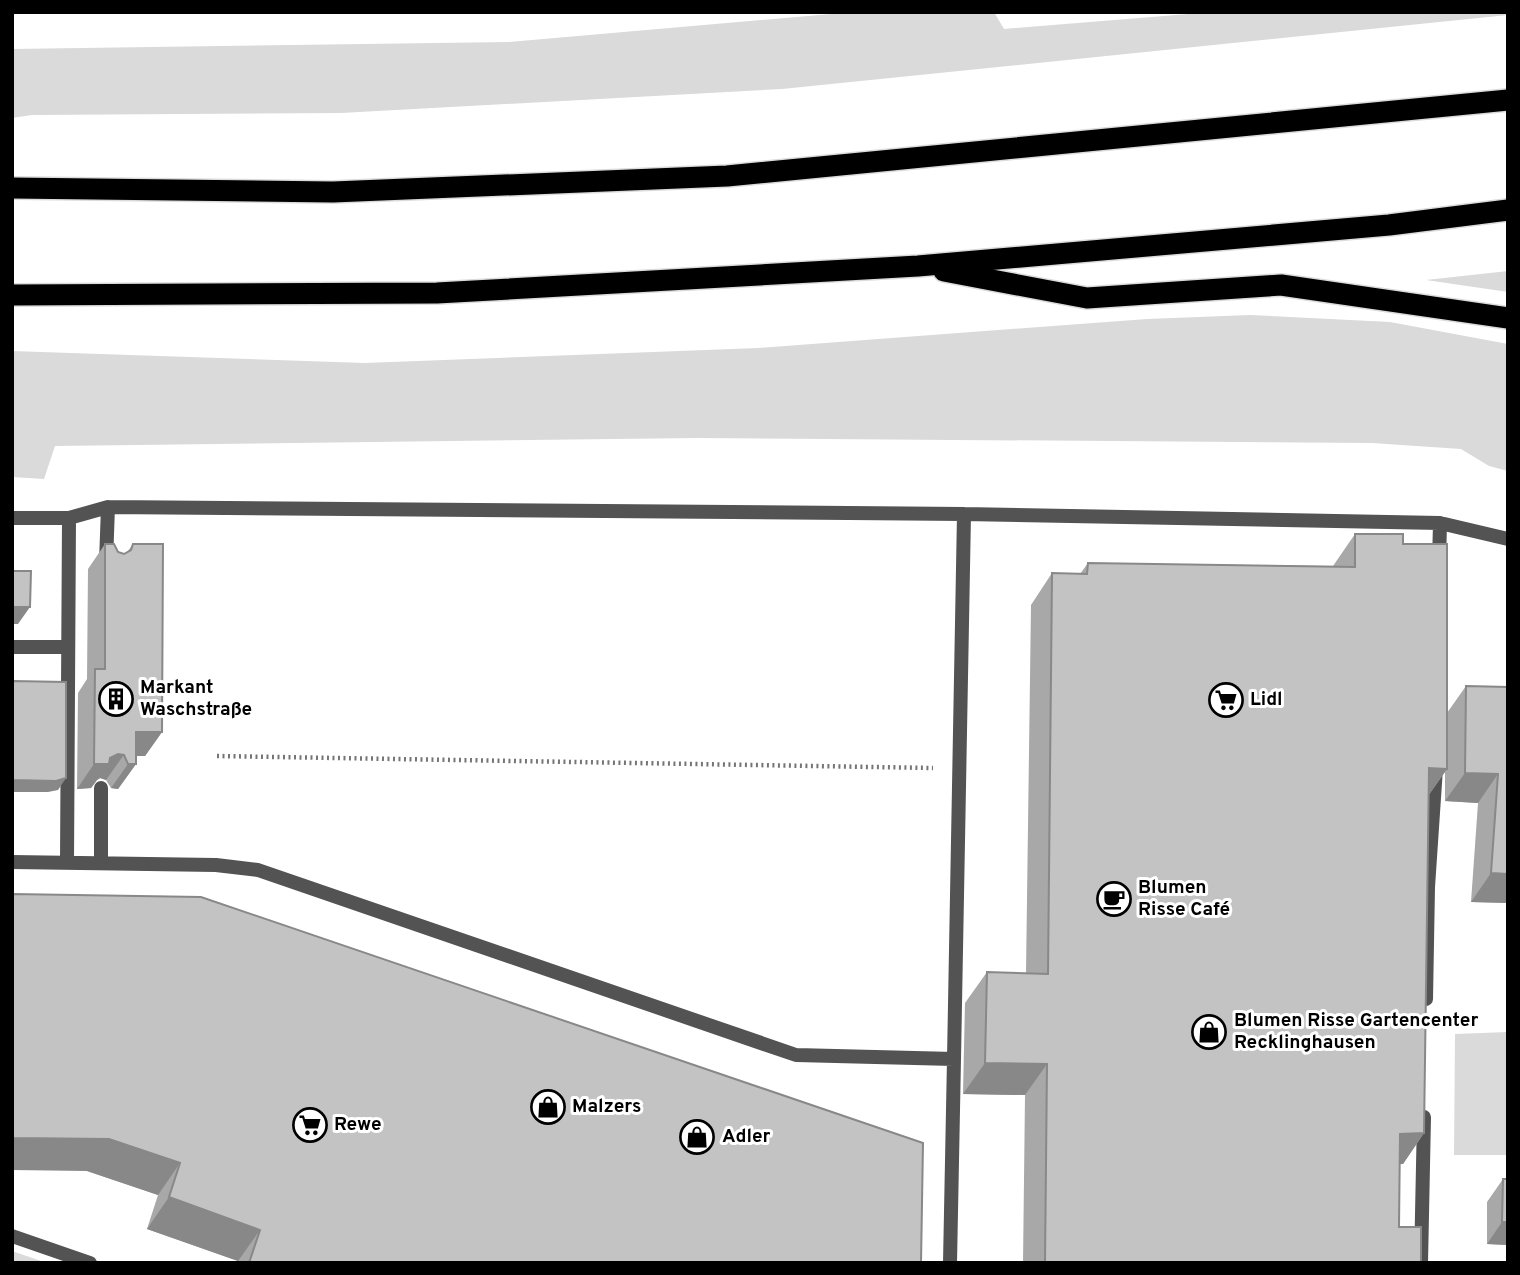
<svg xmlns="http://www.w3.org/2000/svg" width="1520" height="1275" viewBox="0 0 1520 1275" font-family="Overpass,sans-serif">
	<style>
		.green { fill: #dadada }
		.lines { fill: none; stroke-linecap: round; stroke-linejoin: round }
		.motorway-casing { stroke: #dbdbdb; stroke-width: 24 }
		.path { stroke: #757575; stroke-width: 4.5; stroke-dasharray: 2 3.5; stroke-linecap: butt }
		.service { stroke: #535353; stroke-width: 14 }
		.motorway { stroke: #000; stroke-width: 21 }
		.wall { fill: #a8a8a8 }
		.shaded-wall { fill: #888 }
		.building { fill: #c3c3c3; stroke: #888; stroke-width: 2 }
		.labels { text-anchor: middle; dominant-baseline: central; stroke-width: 6; stroke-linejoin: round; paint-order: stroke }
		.poi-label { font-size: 19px; font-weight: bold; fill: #000; stroke: #fff; text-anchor: start }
	</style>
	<rect width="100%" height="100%" fill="#fff"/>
	<path class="green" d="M854,12H994L1004,29L1213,12H1508V15L782,89L341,113L32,115L12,118V49L509,42Z
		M1508,271V292L1426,280Z
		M1250,315L1390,322L1508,344V471L1489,466L1461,449L1372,443L697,438L55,446L44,479L12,477V351L365,363L758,348L1147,319Z
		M1508,1032V1155H1454L1455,1034Z
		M12,1251L47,1263H12Z"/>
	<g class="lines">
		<g class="motorway-casing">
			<path id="motorway" d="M12,188L333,192L727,176L1508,100
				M944,271L1087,298L1281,285L1508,318
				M12,295L437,293L918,266L1389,225L1508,210"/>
		</g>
		<path class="path" d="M217,756L933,768"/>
		<path class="service" d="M12,518H69
			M106,562L108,507
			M1439,562L1440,523
			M12,647H68
			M12,862L216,865L258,870L796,1055L954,1059L950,1263
			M67,863L69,518L108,507L964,514L1440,523L1508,539
			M101,863V788
			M1426,999L1428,887L1436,768
			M954,1059L964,514
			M12,1236L90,1263
			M1421,1263L1424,1117"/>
		<use href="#motorway" class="motorway"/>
	</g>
	<path class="wall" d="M1355,534L1403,544L1447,713L1466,686L1508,687V903L1471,902L1478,803L1445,801V772L1428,796L1424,1133L1403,1164H1399V1227L1421,1263H1023L1025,1095L963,1094L965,1003L987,972L1026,973L1031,605L1052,573L1080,574L1088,563L1333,566Z
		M105,544L118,552L124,554L128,551L133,544L162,732L145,756H136V764L118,789L111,788L106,780L100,778L97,780L91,788L77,789L78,693L87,679L88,569Z
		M12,894L921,1263H238V1261L147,1229L158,1195L87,1171Z
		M1503,1179L1508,1245L1487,1244V1202Z"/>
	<path class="shaded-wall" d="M12,607H30L18,624H12Z
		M136,732H162L145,756H123L106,780L100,778L97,780L91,788L77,789L94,764L110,758Z
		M128,764H136L118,789L111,788Z
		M1429,768L1447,769L1425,800Z
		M1465,773L1498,774L1478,803L1445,801Z
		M66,778L58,790L48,792H12V780Z
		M1491,873L1508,874V903L1471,902Z
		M985,1063L1047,1064L1025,1095L963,1094Z
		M1424,1133L1403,1164L1378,1165L1400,1134Z
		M12,1138L109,1139L180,1163L158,1195L87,1171L12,1170Z
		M169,1197L260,1230L238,1261L147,1229Z
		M1502,1222H1508V1245L1487,1244Z"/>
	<path class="building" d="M1355,534H1403V544H1447V769L1429,768L1424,1133L1400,1134L1399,1227H1421V1263H1045L1047,1064L985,1063L987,972L1048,974L1052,573L1087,574L1088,563L1355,567Z
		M105,544H114L118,552L124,554L131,550L133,544H163L162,732H136V764H128L124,755L118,754L110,758L109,764H94L95,669H105Z
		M12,571H31L30,607H12Z
		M12,681L66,682V778L56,781L12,780Z
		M1466,686L1508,687V874L1491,873L1498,774L1465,773Z
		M12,894L201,897L923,1143L921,1263H249L260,1230L169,1197L180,1163L109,1139L12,1138Z
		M1503,1179H1508V1222H1502Z"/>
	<defs>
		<g id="building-ring" transform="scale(1.75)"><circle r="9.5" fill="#fff" stroke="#000" stroke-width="1.5"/><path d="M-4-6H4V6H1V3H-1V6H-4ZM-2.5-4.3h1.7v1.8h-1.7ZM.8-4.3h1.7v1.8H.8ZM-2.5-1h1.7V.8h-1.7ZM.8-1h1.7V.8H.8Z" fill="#000"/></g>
		<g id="supermarket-ring" transform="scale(1.75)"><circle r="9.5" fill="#fff" stroke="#000" stroke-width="1.5"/><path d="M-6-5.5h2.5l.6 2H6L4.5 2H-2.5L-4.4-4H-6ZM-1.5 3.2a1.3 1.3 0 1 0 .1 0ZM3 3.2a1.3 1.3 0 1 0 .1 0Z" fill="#000"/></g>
		<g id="cafe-ring" transform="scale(1.75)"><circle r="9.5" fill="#fff" stroke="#000" stroke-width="1.5"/><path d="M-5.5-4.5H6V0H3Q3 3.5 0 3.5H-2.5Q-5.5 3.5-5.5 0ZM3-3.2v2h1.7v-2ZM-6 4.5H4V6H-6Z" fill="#000"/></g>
		<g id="shop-ring" transform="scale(1.75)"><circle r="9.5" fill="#fff" stroke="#000" stroke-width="1.5"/><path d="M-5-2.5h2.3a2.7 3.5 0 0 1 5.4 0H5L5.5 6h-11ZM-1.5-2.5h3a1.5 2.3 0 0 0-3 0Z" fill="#000"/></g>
	</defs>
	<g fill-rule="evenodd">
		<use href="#building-ring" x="116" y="699"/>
		<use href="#supermarket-ring" x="1226" y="700"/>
		<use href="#cafe-ring" x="1114" y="899"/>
		<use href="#shop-ring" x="1209" y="1032"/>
		<use href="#shop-ring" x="548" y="1107"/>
		<use href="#supermarket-ring" x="310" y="1125"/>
		<use href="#shop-ring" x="697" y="1137"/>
	</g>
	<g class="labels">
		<g class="poi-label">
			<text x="140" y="688">Markant<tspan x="140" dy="22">Waschstraße</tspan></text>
			<text x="1250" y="700">Lidl</text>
			<text x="1138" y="888">Blumen<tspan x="1138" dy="22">Risse Café</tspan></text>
			<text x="1234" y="1021">Blumen Risse Gartencenter<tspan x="1234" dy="22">Recklinghausen</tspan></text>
			<text x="572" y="1107">Malzers</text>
			<text x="334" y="1125">Rewe</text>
			<text x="722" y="1137">Adler</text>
		</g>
	</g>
	<rect width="1520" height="1275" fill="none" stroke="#000000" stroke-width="28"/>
</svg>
